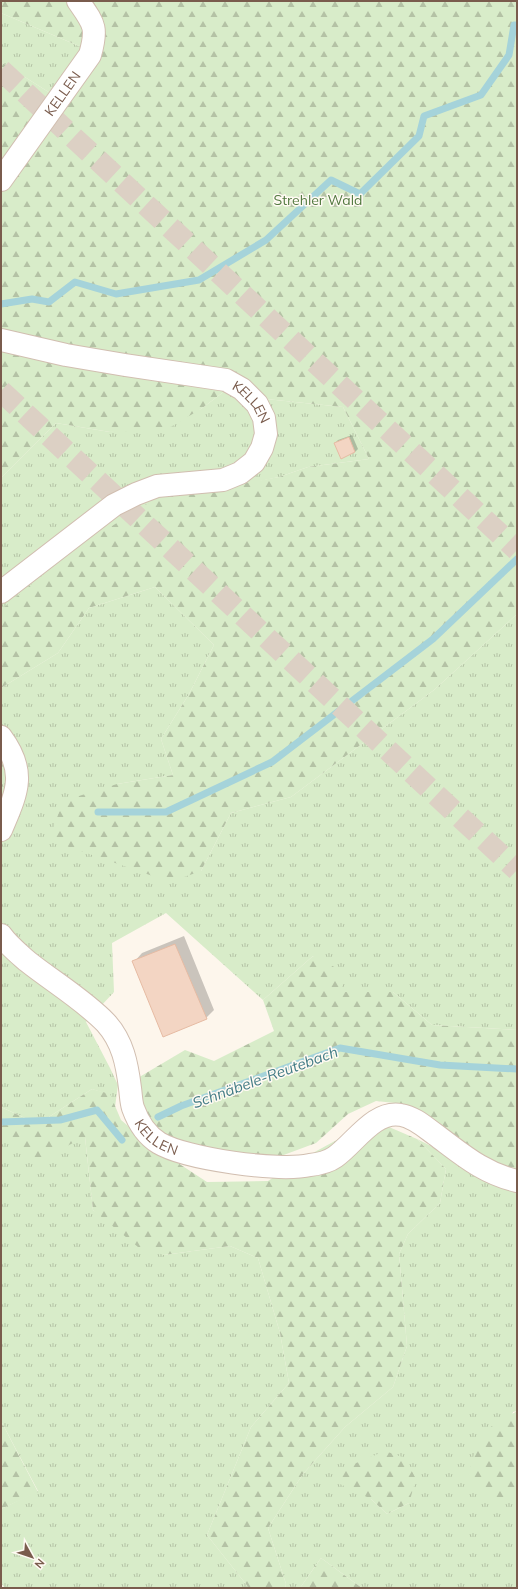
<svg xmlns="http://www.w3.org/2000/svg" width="518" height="1589" viewBox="0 0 518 1589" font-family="Mulish,sans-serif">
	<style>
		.grass { fill: url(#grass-tufts); fill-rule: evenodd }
		.forest { fill: url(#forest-firs) }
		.shadow { fill: #0003 }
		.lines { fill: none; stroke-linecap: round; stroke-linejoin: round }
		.stream { stroke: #a5d3da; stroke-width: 7 }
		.building { fill: #f3d5c3; stroke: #e6bba3 }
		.highway-tunnel { stroke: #dcd0c4; stroke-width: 22; stroke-dasharray: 22 11; stroke-linecap: butt }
		.minor-casing { stroke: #d1beb0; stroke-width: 24 }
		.minor { stroke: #fff; stroke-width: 22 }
		.labels { text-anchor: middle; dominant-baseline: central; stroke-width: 3; stroke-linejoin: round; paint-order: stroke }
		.street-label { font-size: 14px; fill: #7a5c4d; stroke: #fffaf3 }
		.park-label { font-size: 14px; fill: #537a41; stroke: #fffaf3 }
		.water-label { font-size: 15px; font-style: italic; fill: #437c86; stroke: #fffaf3 }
	</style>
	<defs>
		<pattern id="grass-tufts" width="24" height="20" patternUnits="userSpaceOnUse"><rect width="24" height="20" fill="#d8ecc9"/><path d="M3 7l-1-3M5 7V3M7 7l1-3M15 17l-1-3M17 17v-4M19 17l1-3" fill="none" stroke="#b4c2a5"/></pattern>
		<pattern id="forest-firs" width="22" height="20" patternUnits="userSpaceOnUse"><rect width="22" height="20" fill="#d8ecc9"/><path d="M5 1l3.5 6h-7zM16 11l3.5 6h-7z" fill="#b4c2a5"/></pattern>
	</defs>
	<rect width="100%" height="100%" fill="#fdf6ec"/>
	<path class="grass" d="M1,13L86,49L58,98L1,62Z
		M238,381L266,399L343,407L369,459L308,467L279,477L237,486L1,610V478L56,423L110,432L201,409Z
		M155,587L214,645L189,694L161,739L173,775L117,784L201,871L231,813L291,797L434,690L517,614V1030L432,1025L393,992H342L313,956L263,1000L166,913L112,943L114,992L86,1022L110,1068L118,1085L115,1107L110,1095L92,1089L38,1124L1,1107V688L58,653L89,608Z
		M1,1128L85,1137L93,1210L164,1255L230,1246L258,1258L280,1333L289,1383L251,1427L207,1535L249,1588H5L1,1583V1509L38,1491L1,1421Z
		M417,1139L517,1189V1411L513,1412L491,1500H517V1588H362L321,1558L300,1588H285L286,1584L268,1528L303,1474L345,1427L393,1387L407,1346L399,1254L408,1234L440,1203L446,1169ZM371,1499L409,1503L387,1514Z"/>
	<path class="forest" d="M1,1H517V614L434,690L291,797L231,813L201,871L170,882L49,840L63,801L117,784L173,775L161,739L189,694L214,645L155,587L89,608L58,653L1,688V610L69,553L155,499L279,477L308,467L369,459L343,407L266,399L238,381L201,409L167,429L110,432L56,423L1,478V62L58,98L86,49L1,13Z
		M313,956L342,971V992H393L432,1025L517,1030V1177L438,1130L395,1103L376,1101L348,1114L316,1143L243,1170L179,1148L147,1120L136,1079L185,1050L214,1061L274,1031L263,1000Z
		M92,1089L110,1094L121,1120L152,1146L207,1182L268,1181L300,1160L355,1130L382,1124L417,1139L446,1169L440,1203L408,1234L399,1254L407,1346L393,1387L345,1427L303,1474L268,1528L286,1584L285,1588H249L207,1535L251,1427L289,1383L280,1333L258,1258L230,1246L164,1255L138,1247L93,1210L85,1137L31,1164L4,1129L1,1128V1107L38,1124Z
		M517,1411V1500H491L467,1478L474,1455L489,1428Z
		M1,1421L38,1492L1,1509Z
		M385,1451L405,1458L416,1479L409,1503L387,1514L371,1499L338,1483L344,1468Z
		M321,1558L362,1588H300Z"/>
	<path class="shadow" d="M352,435L358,449L355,452L335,443L338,440Z
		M184,936L214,1010L206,1018L134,962L142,953Z"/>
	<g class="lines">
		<path class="stream" d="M1,304L32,299L49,302L75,282L116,294L199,280L266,240L331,180L360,194L419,136L424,116L481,95L509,55L514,25H517
			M98,812H166L272,762L433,639L517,559
			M158,1117L181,1106L340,1048L440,1065L517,1069
			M1,1122L60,1120L97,1110L122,1140"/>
	</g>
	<path class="building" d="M349,437L355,452L341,459L334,443Z
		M175,944L207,1019L163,1037L132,961Z"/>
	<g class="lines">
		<path class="highway-tunnel" d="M1,70L517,550
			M1,391L517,870"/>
		<g class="minor-casing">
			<g id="minor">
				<path id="s1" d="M1,180L90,55C98,27 94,24 78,1"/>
				<path id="s2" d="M1,340L66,355L125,365L226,380L242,389L257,404L264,418L266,434L262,448L254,462L240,473L223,480L157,486L136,494L114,505L1,592"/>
				<path d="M1,737C28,773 16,794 1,830"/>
				<path id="s3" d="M1,935C8,945 18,953 27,961C52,981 84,1000 106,1023C123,1042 127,1064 130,1088C131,1095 131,1102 133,1108C138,1122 146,1135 159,1143C186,1159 279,1172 310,1165C319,1164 328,1162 335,1157C355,1143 374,1110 401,1115C414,1117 426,1128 436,1135C463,1155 483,1173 517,1181"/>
			</g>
		</g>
		<use href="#minor" class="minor"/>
	</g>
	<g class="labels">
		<g class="street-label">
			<text stroke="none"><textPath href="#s1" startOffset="106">KELLEN</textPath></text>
			<text stroke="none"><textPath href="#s2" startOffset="263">KELLEN</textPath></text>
			<text stroke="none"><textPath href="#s3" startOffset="267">KELLEN</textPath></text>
		</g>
		<g class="park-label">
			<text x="318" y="200">Strehler Wald</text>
		</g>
		<g class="water-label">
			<text transform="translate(265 1077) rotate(-20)">Schnäbele-Reutebach</text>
		</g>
	</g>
	<rect width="518" height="1589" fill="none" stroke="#7a5c4d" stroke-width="4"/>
	<g transform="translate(32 1557) rotate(130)" stroke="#fffaf3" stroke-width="3" paint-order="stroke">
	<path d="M0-3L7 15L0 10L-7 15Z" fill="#7a5c4d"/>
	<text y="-6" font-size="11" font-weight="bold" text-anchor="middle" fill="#7a5c4d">N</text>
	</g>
</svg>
